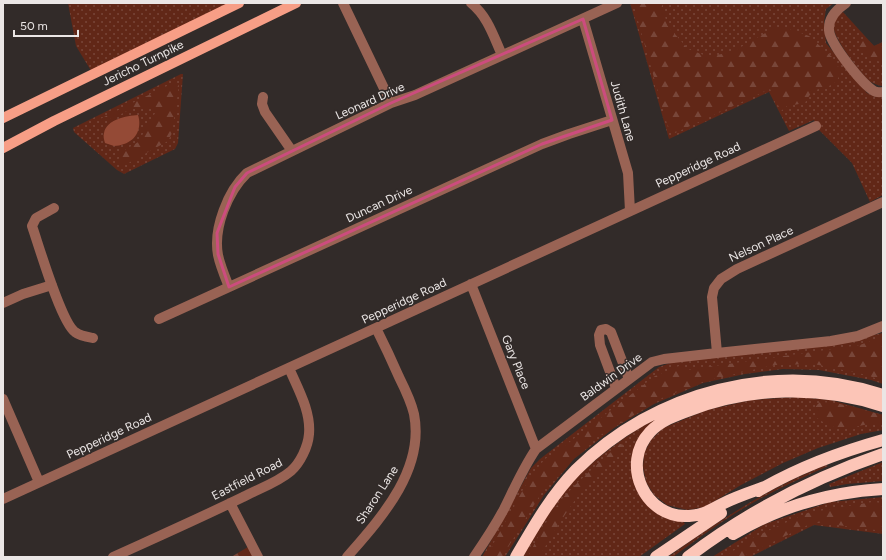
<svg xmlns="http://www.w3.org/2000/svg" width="886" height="560" viewBox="0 0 886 560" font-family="Figtree,sans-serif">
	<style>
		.grass { fill: url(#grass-dots) }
		.forest { fill: url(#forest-firs) }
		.water { fill: #944a36 }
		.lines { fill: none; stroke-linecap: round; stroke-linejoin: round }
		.minor { stroke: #996354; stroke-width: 10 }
		.major { stroke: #f79e86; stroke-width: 10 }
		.highway { stroke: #fcc5b7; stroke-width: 12 }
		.marked { fill: none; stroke: #cc4c7e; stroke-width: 3; stroke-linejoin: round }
		.labels { text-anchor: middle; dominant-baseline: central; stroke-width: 3.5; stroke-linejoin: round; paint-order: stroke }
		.street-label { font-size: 12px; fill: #ebe6e5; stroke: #322b29 }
	</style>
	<defs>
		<pattern id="grass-dots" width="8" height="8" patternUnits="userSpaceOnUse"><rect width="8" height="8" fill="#612717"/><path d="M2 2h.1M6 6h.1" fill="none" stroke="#784639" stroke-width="1.8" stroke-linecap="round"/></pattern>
		<pattern id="forest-firs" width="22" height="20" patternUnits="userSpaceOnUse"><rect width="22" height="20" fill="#612717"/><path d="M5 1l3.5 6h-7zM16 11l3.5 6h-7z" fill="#784639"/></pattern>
	</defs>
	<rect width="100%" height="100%" fill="#322b29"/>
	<path class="grass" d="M68,3H239L93,74L76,46Z
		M630,3H834L826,9L824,22L826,43L867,93L876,97H883V195L870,202L852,163L819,130L814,120L789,131L769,92L669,139Z
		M843,12L874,46L883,42V86C879,86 875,84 871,82C861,75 837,42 834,30C832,22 837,16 843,12Z
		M181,74H183L178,143L175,149L124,174L117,170L74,132L73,128Z
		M883,333V384L871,380L819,370L783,369L745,374L703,383L654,404L614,428L574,459L544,495L505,557H482L531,468L540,459L659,367L673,362L838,342Z
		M798,397L831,400L883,415V430L861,434L818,448L783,463L741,485L705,507L687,510L667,505L654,495L646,482L643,467L644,453L651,440L663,428L707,410L751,400Z
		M679,408L641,437L638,491L682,519L685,524L639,557H523C527,549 531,540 535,532C559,488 601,452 643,426C655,419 667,414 679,408Z
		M883,462V481L847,484L830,487L829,484Z
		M826,465L828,466C804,477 779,488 756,501C727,517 700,537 673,557H668C707,529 747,502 790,481C802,475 814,470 826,465Z
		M883,497V534L814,525L750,557H712L765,524L830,502Z"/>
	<path class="forest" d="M633,3H661L663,7L667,25L688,49L709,57L734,51L774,28H787L809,36L832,57L841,71C836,90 825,84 813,92C810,94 807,99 805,103L787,106L781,111L770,89L675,133H671L669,131Z
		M864,39L870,42L874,46L883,42V62C870,60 864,57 858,45L861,40Z
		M175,82L179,85L172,133L168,141L123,166L118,161L121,152L140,141L146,126L156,112L151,108L132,109L106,121H96Z
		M883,336V381L867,375L814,364L774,365L705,381L662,398L589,442L547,484L502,557H486L530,477L545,459L567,444L655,376L679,366L687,370L860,345Z
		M820,402L836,403L883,415V423H873L845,429L829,426L817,418L814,408Z
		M620,444L624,445V450L584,487L560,522L539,557H528C536,540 550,514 561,500C579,480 600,462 620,444Z
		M872,502L883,503V531L814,522L742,557H724L752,538L807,513Z
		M248,547L254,557H231Z"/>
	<path class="water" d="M138,115C142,127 137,140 124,144C121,145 117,146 114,146C111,145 108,144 105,143C104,140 103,136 104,133C107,119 126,116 138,115Z"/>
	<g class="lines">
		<path class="minor" d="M343,3L391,103
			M471,3C488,17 493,35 502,55
			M846,3C837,9 828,17 829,30C830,44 862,84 874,91C877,93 880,92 883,92
			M583,19L628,173L630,211
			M263,97L262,104L265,112L292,151
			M54,208L36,218L32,226C39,246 61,322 75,332C80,336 87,337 93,338
			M471,284L536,449
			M229,287C225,277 220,265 218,255C213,228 228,191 247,173L391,103L415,95L617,3
			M3,303L23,294L52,285
			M159,319L542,144L569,134L612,120
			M717,353L712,297L714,288L721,279L737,269L883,202
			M616,388L600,345L599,335L601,330L606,329L611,332L629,379
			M3,399L39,482
			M3,499L816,126
			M230,503L258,557
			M113,557C157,537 200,518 243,497C258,489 277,483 291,471C300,463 308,447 309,434C311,411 298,389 289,368
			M347,557C381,518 425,470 414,414C411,401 405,389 399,377C392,361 384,344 376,328
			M474,557C485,541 495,526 504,509C514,489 523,468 536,449L652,362L664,359L717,353L831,341L858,336L883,326"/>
		<path class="major" d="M3,118L239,3
			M3,148L54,121L296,3"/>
		<path class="highway" d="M765,487C751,492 736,497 722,504C710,510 704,515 689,516C645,519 620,464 650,432C660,421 676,415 690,410C751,387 820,385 883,406
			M758,491C797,468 840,452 883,440
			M733,534C779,507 830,492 883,489
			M516,557C534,526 551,496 576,470C655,391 776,360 883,395
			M656,557L721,513
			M688,557C747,512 813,478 883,454"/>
	</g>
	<path class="marked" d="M583,19L612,120L542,144L229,287L218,254L217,233L235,187L247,173L391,103Z"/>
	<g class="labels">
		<g class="street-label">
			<text transform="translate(143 63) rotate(-26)">Jericho Turnpike</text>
			<text transform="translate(370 101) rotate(-24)">Leonard Drive</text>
			<text transform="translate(623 111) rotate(74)">Judith Lane</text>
			<text transform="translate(698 165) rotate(-25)">Pepperidge Road</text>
			<text transform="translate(379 204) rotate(-25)">Duncan Drive</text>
			<text transform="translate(761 244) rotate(-25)">Nelson Place</text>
			<text transform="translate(404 301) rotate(-25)">Pepperidge Road</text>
			<text transform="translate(516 362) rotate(68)">Gary Place</text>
			<text transform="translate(611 377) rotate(-36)">Baldwin Drive</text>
			<text transform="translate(109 436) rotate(-25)">Pepperidge Road</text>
			<text transform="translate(247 479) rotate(-27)">Eastfield Road</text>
			<text transform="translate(377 495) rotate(-57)">Sharon Lane</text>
		</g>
	</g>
	<rect width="886" height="560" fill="none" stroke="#ebe6e5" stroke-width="8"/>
	<path d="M14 30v6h64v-6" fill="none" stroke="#ebe6e5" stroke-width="2"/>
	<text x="20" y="30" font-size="12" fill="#ebe6e5" stroke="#322b29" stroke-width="3" paint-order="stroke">50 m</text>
</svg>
